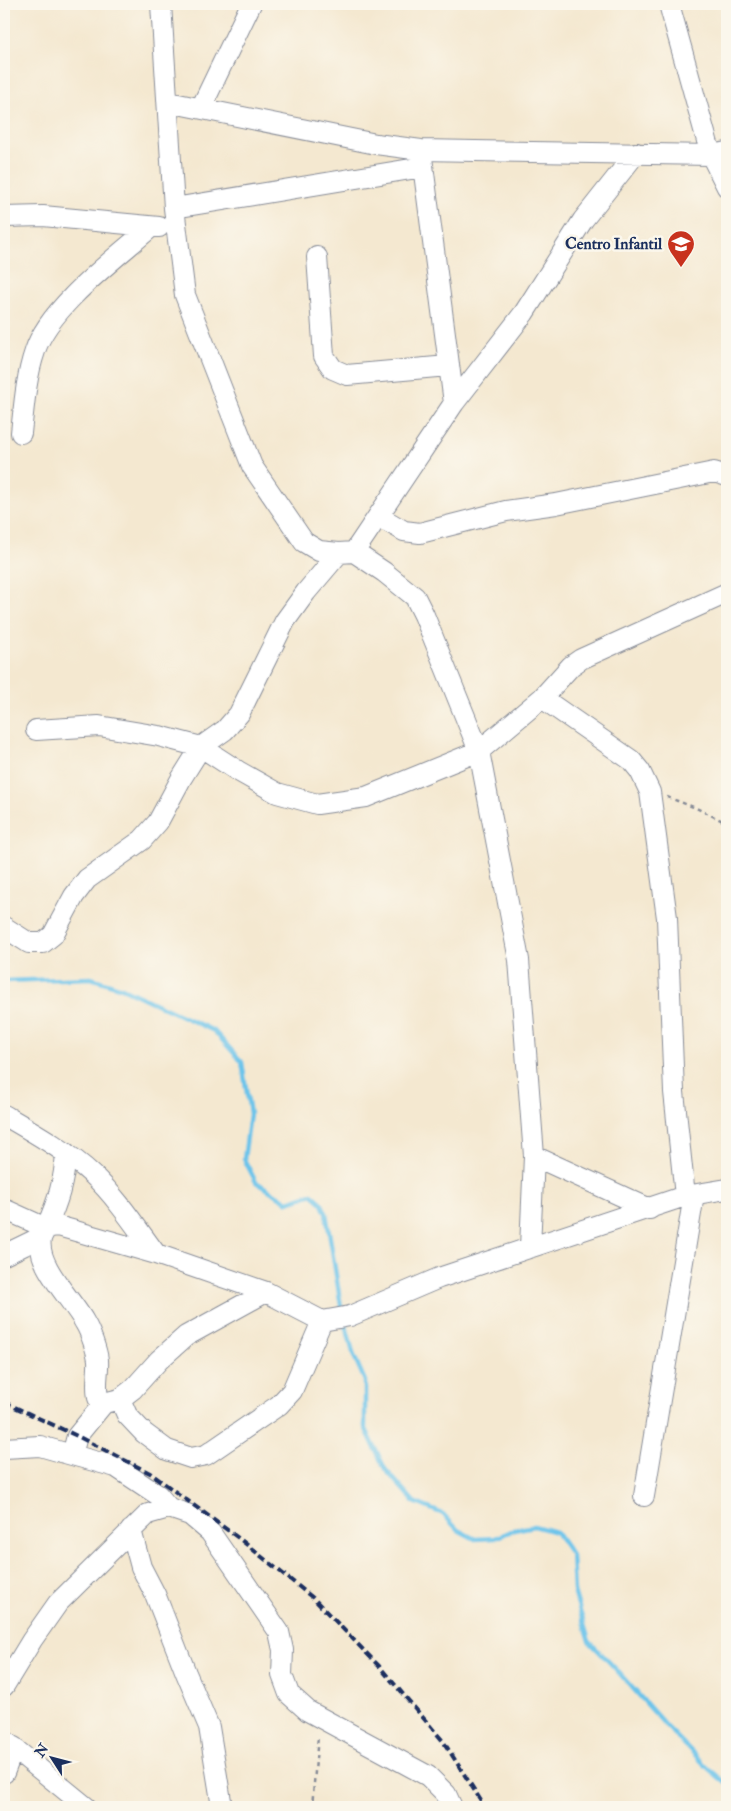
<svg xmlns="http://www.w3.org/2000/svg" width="731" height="1811" viewBox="0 0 731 1811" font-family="'IM FELL Double Pica',serif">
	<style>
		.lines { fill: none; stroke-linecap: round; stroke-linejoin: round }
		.stream { stroke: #6dc4ea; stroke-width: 4.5 }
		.minor-casing { stroke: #888c97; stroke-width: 22 }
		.path { stroke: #888c97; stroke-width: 2.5; stroke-dasharray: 4 4; stroke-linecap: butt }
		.minor { stroke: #fff; stroke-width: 20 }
		.rail { stroke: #1b2f5e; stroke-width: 4; stroke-dasharray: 8 4; stroke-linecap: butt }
		.labels { text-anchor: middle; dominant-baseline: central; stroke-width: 5; stroke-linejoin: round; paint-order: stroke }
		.poi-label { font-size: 16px; font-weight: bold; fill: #1b2f5e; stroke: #fbf7ec; text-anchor: end }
	</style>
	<rect width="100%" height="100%" fill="#fbf7ec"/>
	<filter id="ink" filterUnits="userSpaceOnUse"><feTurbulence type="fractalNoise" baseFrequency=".02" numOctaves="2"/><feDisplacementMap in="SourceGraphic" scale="10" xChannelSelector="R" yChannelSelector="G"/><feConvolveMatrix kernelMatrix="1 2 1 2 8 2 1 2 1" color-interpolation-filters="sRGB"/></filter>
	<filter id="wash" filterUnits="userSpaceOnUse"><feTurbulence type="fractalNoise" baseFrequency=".0096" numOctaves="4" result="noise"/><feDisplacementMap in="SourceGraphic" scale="20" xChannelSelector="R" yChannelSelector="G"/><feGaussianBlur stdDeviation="1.12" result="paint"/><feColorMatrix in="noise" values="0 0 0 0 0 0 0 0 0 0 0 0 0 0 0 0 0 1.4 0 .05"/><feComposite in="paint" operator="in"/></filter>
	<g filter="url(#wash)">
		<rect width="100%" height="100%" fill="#f4e8d0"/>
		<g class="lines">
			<path class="stream" d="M4,981L91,978L122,988L214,1031L242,1062L250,1114L244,1159L256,1182L288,1202L312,1194L321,1202L326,1213L342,1312
				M345,1322L354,1356L365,1381V1427L385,1469L414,1502L443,1514L458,1530L475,1539L495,1538L514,1530L534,1526L556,1532L572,1555L574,1591L589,1641L613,1666L667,1727L709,1769L727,1784"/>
		</g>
	</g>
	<g filter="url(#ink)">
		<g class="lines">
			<g class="minor-casing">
				<path id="minor" d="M161,4L174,208L185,295L252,466L304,542L319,551L339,553L354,552L384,572L415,597L424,615L479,751L519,960L534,1156L530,1248
					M669,4L711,155L727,187
					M168,102L376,144L421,150L711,155L727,152
					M201,108L251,4
					M421,150L454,403
					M174,208L423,167
					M4,217L43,216L159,227
					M317,257L324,356L333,369L347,375L448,366
					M21,433C24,406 26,377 35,351C49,307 116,258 151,227
					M378,516L404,531L420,533L506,511L556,504L714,472L727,476
					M354,552L454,403L524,313L583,220L636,153
					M542,698L571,666L581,659L727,593
					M36,730L99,726L159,736L201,747L238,771L277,793L317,804L366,797L479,751L542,698L631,760L640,771L650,792L667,918L674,1092L685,1196
					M4,927L29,943H43L53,935L74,896L87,879L142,840L158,822L181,779L201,747L225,730L239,714L285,621L306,592L339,553
					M4,1115C35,1133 67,1151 93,1175C117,1198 136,1227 156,1254
					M534,1156L650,1209
					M4,1209L46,1228C58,1201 64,1182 66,1153
					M4,1255L41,1237
					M266,1292L186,1336L159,1360L133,1389L120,1399L104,1403L98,1398C95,1382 99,1373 98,1360C97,1351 90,1331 85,1323C73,1300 36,1266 41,1239C42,1235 45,1231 46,1228L58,1226L156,1254L266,1292L322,1321L350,1316L439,1278L685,1196L727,1189
					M120,1399L127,1415L144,1433L167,1450L191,1458L206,1455L279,1405L292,1391L322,1321
					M4,1448L40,1446L72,1455L77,1436L104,1403
					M72,1455L116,1467L158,1495L169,1508L190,1515L210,1532L279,1632L283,1650L282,1675L289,1694L308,1711L428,1776L446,1794L452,1807
					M644,1496L694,1195
					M131,1530L141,1567L155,1594L186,1673L209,1727L222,1807
					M4,1686L32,1640L58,1603L148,1514L169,1508
					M4,1740L86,1807
					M4,1773L14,1747"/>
			</g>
			<path class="path" d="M667,797L696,808L727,823
				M312,1807L318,1736"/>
			<use href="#minor" class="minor"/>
			<path class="rail" d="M4,1402L77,1436L150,1473L241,1540L313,1598L379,1666L443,1741L485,1807"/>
		</g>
	</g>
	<defs>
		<g id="school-pin" transform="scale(1.4375)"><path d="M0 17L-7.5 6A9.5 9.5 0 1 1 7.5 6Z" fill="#c8321e" stroke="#fbf7ec"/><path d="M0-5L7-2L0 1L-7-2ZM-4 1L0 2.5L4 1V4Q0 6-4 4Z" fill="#fff"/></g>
	</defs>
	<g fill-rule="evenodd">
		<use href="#school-pin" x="681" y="244"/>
	</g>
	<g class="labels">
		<g class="poi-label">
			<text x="662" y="244">Centro Infantil</text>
		</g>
	</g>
	<rect width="731" height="1811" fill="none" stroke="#fbf7ec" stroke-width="20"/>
	<g transform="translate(52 1758) rotate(306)" stroke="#fbf7ec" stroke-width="4" paint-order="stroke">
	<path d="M0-4L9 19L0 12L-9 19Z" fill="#1b2f5e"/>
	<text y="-8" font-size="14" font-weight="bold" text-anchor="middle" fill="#1b2f5e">N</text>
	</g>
</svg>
